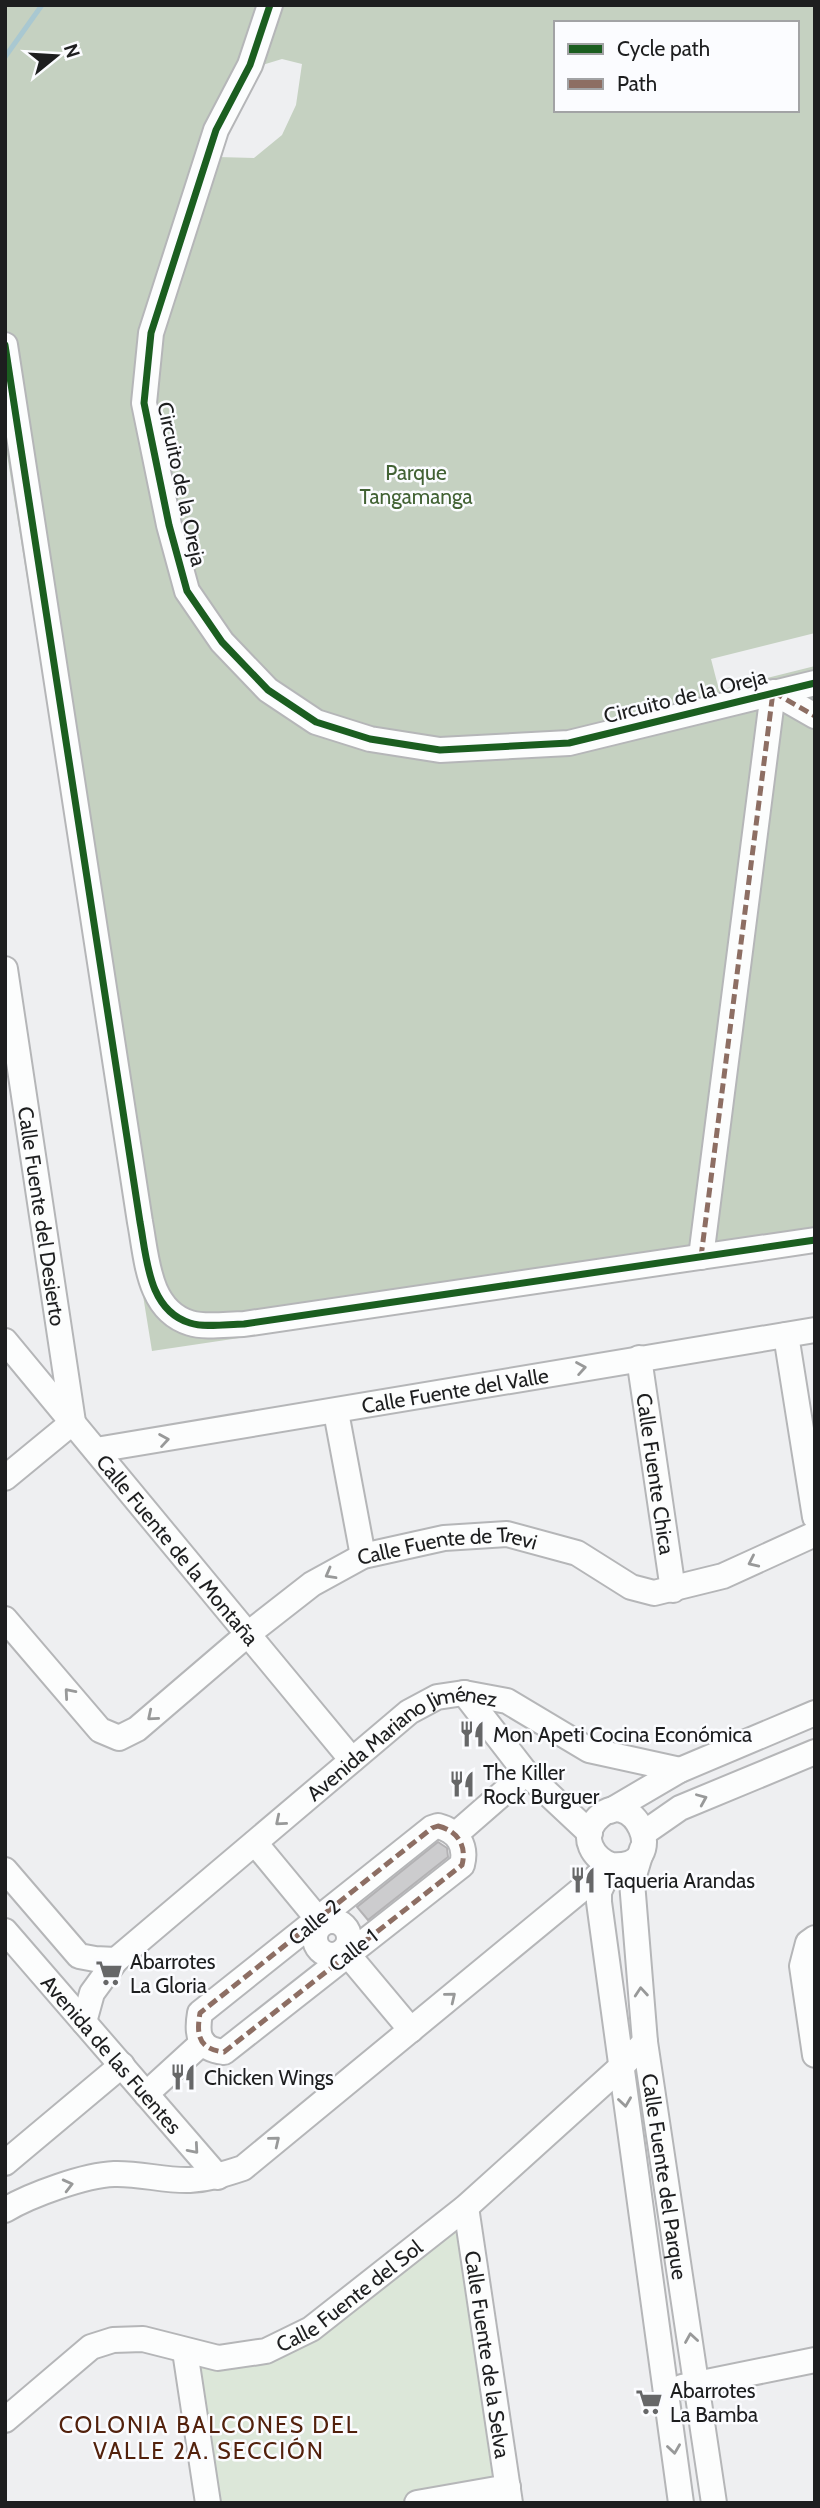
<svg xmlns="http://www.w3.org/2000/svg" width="820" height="2508" viewBox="0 0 820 2508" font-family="Cabin,sans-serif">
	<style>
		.green { fill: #dce7d9 }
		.forest { fill: #c5d1c1; fill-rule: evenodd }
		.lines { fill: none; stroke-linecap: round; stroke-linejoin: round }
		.stream { stroke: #a9c8d1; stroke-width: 5 }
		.building { fill: #ccccce; stroke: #b3b2b4; stroke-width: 2 }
		.minor-casing { stroke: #b5b6b8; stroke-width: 28 }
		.minor { stroke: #fcfdfd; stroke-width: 24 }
		.quiet { stroke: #8d6e63; stroke-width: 5; stroke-dasharray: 10 5; stroke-linecap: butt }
		.cycleway-casing { stroke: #fbfcff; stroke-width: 11 }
		.cycleway { stroke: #1b5e20; stroke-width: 7 }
		.oneway { stroke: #989999 }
		.labels { text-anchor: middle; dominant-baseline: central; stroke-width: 5; stroke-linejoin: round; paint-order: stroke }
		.park-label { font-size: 21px; fill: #426234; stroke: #fbfcff }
		.street-label { font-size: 21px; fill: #1d1e1f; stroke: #fbfcff }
		.poi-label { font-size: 21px; fill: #1d1e1f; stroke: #fbfcff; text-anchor: start }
		.neighbourhood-label { font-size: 23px; letter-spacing: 2px; fill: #52210c; stroke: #fbfcff }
	</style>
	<rect width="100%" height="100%" fill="#eeeff1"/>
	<path class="green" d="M466,2207L508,2487L417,2503H208L185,2351H266Z"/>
	<path class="forest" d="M5,5H815V633L711,659L719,690L815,666V1252L152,1351L5,442ZM556,23H797V110H556ZM282,59L302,64L296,105L282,135L254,158L218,157L252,68Z"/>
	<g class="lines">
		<path class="stream" d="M5,57L42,5"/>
	</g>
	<path class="building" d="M438,1842L447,1848L448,1857L368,1920L357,1907Z"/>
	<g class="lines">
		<g class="minor-casing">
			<g id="minor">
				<path d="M270,5L250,65L216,130L151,333L144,403L169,525L187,591L222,642L268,690L316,722L370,739L440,750L569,743L815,683"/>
				<path d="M5,345L140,1222C147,1259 148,1310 190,1323C205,1328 228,1324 244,1324L815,1240"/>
				<path id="s1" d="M5,969L73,1422L5,1478"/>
				<path d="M701,1257L773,692L815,716"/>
				<path d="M786,1335L815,1517"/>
				<path id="s2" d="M5,1341L352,1760"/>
				<path id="s3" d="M639,1358L673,1590"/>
				<path d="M336,1412L363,1556"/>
				<path id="s4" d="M96,1450L815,1330"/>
				<path id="s5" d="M5,1619L100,1730L119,1738L137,1729L248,1634L312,1584L363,1556L444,1538L507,1534L577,1553L631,1587L654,1593L723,1576L815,1534"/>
				<path d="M464,1693L526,1773L590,1833"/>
				<path d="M610,1811L680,1770L815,1713"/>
				<path d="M438,1826C458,1831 467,1846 462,1865L224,2052C199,2049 196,2036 200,2013L432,1828Z"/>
				<path d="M644,1833L680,1808L815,1752"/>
				<path d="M456,1834L526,1773"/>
				<path d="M255,1843L322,1924"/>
				<path id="s6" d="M642,1849L632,1882L645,2042L714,2503"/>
				<path d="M611,1866L599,1892V1902L681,2503"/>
				<path d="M5,1870L79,1956L95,1959L116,1960"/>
				<circle cx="332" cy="1938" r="17"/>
				<path id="s7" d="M5,1931L218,2177"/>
				<path d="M815,1938L808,1943L802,1966L815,2055"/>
				<path d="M344,1950L411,2030"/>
				<path id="s8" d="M84,2022L92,1993L116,1960L409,1712L437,1697L464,1693L507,1701L589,1750L680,1770"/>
				<path d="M146,2094L203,2042"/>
				<path d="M5,2163L122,2065"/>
				<path id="s9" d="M466,2207L510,2503"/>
				<path d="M5,2210C30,2195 85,2175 114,2174C139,2173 165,2181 190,2180C209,2179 225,2174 243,2168L611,1865C676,1870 631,1777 595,1821C581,1838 593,1858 611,1865"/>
				<path d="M185,2351L208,2503"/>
				<path d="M682,2387L815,2360"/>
				<path id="s10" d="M5,2420L91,2347L113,2340L143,2339L218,2358L266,2351L311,2329L466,2207L621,2067L645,2042"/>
				<path d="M417,2503L508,2487"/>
			</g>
		</g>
		<use href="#minor" class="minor"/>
		<path class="quiet" d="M701,1257L773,692L815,716
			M438,1826C458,1831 467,1846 462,1865L224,2052C199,2049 196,2036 200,2013L432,1828Z"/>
		<g class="cycleway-casing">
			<path id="cycleway" d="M270,5L250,65L216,130L151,333L144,403L169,525L187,591L222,642L268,690L316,722L370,739L440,750L569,743L815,683
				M5,345L140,1222C147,1259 148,1310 190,1323C205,1328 228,1324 244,1324L815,1240"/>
		</g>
		<use href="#cycleway" class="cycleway"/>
	</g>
	<defs><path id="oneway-chevron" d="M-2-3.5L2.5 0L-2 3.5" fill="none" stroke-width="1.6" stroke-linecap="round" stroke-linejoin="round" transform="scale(1.75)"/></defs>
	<g class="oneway">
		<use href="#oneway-chevron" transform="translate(581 1368) rotate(-10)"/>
		<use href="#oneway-chevron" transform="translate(164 1440) rotate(-9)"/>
		<use href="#oneway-chevron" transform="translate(753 1562) rotate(155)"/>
		<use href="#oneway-chevron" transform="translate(330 1574) rotate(151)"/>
		<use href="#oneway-chevron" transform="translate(69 1693) rotate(-131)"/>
		<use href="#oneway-chevron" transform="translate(152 1716) rotate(140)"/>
		<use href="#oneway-chevron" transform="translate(702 1799) rotate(-23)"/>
		<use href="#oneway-chevron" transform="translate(280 1821) rotate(140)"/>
		<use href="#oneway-chevron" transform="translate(641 1992) rotate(-95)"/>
		<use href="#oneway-chevron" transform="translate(451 1997) rotate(-39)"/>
		<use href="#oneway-chevron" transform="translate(625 2102) rotate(82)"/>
		<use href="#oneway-chevron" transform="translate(275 2141) rotate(-39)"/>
		<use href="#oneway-chevron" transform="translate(194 2149) rotate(49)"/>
		<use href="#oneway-chevron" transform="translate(68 2185) rotate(-14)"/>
		<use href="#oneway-chevron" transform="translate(691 2338) rotate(-99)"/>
		<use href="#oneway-chevron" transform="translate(674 2449) rotate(82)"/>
	</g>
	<defs>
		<g id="restaurant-bare" transform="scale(2.1)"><path d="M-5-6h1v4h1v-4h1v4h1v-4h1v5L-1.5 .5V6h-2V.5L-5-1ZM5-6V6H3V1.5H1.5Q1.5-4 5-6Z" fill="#666768" stroke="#fbfcff" stroke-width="2.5" paint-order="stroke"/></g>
		<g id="supermarket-bare" transform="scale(2.1)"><path d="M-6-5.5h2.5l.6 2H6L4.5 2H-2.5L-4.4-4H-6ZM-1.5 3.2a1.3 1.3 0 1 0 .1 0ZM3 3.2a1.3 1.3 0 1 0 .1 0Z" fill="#666768" stroke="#fbfcff" stroke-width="2.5" paint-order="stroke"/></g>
	</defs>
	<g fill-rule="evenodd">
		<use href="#restaurant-bare" x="472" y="1734"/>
		<use href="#restaurant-bare" x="462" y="1784"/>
		<use href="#restaurant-bare" x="583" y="1880"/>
		<use href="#supermarket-bare" x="109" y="1973"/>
		<use href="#restaurant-bare" x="183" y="2077"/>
		<use href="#supermarket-bare" x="649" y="2402"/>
	</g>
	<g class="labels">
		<g class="park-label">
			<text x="416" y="472">Parque<tspan x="416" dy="24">Tangamanga</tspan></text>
		</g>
		<g class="street-label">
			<text transform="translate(182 484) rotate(78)">Circuito de la Oreja</text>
			<text transform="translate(685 696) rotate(-14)">Circuito de la Oreja</text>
			<text stroke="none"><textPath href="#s1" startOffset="250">Calle Fuente del Desierto</textPath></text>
			<text stroke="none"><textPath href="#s4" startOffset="364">Calle Fuente del Valle</textPath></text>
			<text stroke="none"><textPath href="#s3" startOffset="117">Calle Fuente Chica</textPath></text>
			<text stroke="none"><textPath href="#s2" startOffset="271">Calle Fuente de la Montaña</textPath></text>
			<text stroke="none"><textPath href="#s5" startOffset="558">Calle Fuente de Trevi</textPath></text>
			<text stroke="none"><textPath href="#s8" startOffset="436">Avenida Mariano Jiménez</textPath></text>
			<text transform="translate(314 1922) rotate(-39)">Calle 2</text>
			<text transform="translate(353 1950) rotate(-38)">Calle 1</text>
			<text stroke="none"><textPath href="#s7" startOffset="163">Avenida de las Fuentes</textPath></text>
			<text stroke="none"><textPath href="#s6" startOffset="331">Calle Fuente del Parque</textPath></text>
			<text stroke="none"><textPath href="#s10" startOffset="392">Calle Fuente del Sol</textPath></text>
			<text stroke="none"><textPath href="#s9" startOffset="149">Calle Fuente de la Selva</textPath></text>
		</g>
		<g class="poi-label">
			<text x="493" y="1734">Mon Apeti Cocina Económica</text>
			<text x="483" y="1772">The Killer<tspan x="483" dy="24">Rock Burguer</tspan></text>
			<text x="604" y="1880">Taqueria Arandas</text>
			<text x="130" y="1961">Abarrotes<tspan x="130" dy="24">La Gloria</tspan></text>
			<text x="204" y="2077">Chicken Wings</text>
			<text x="670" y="2390">Abarrotes<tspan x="670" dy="24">La Bamba</tspan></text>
		</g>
		<g class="neighbourhood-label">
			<text x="209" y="2425">COLONIA BALCONES DEL<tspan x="209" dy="26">VALLE 2A. SECCIÓN</tspan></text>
		</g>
	</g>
	<rect width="820" height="2508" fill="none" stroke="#1d1e1f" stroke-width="14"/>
	<rect x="554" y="21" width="245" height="91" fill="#fbfcff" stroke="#a2a3a5" stroke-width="2"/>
	<rect x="568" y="44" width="35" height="10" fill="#1b5e20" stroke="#a2a3a5" stroke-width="2"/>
	<text x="617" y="56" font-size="21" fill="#1d1e1f">Cycle path</text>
	<rect x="568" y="79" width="35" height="10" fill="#8d6e63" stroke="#a2a3a5" stroke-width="2"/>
	<text x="617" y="91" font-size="21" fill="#1d1e1f">Path</text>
	<g transform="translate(56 56) rotate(72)" stroke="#fbfcff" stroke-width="5" paint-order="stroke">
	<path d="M0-5L12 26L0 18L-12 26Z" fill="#1d1e1f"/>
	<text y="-10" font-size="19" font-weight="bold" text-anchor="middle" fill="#1d1e1f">N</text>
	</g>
</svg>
